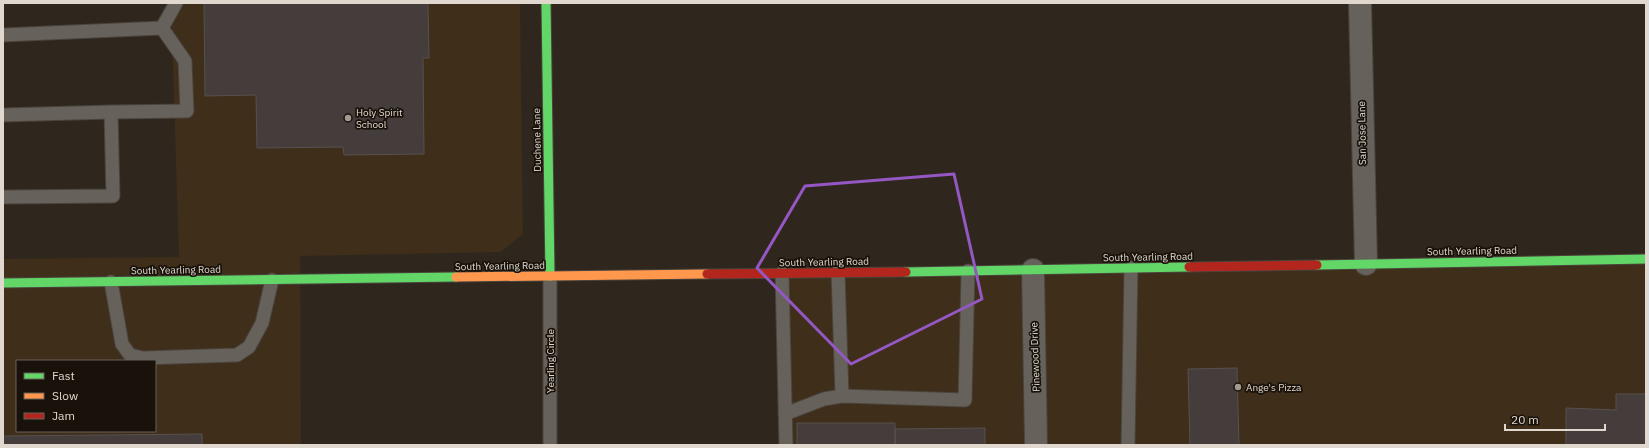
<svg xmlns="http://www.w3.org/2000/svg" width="1649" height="448" viewBox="0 0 1649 448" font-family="'IBM Plex Sans',sans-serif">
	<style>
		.built { fill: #3e2e1a; fill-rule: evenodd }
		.building { fill: #443d3b; stroke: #58514e }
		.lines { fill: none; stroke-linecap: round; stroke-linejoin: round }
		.lane-casing { stroke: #4a443d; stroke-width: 15 }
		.street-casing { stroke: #4a443d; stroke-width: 24 }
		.fast-casing { stroke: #4a443d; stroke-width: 11 }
		.slow-casing { stroke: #4a443d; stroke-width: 11 }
		.jam-casing { stroke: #4a443d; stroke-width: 11 }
		.lane { stroke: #66615a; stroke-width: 13 }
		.street { stroke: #66615a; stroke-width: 22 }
		.fast { stroke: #63d668; stroke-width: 9 }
		.slow { stroke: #ff974d; stroke-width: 9 }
		.jam { stroke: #b3261e; stroke-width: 9 }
		.marked { fill: none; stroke: #9457c3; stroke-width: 3; stroke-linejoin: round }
		.poi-dot { fill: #a29a90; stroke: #18120b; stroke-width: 1.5 }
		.labels { text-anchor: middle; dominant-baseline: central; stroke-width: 3.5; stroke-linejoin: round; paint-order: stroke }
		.poi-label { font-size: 10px; fill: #e0d8ce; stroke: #18120b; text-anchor: start }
		.street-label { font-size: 10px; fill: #e0d8ce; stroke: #18120b }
	</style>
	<rect width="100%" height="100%" fill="#2f271e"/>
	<path class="built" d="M171,3H520L523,234L501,252L300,256L301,445H3V259L179,257ZM17,361H155V431H17Z
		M1646,259V445H786L783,275Z"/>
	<path class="building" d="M204,3H428L429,58H423L424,154L344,155L343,147L257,148L256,95L205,96Z
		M1237,368L1239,445H1190L1188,369Z
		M1616,394H1646V445H1566V408L1616,410Z
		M797,423H895V445H797Z
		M985,428V445H895V429Z
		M202,434V445H3V436Z"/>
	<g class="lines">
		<g class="lane-casing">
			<path id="lane" d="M3,35L162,28L176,3
				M3,115L111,112
				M3,197L113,196L111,112L187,111L185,61L162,28
				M838,272L842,396
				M782,273L786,445
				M111,282L122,344L130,355L143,358L237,355L249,347L262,323L272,280
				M785,414L824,399L842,396L965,400L968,271
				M550,445V276
				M1128,445L1131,268"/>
		</g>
		<g class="street-casing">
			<path id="street" d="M1360,3L1366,264
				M1033,270L1036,445"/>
		</g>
		<g class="fast-casing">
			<path id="fast" d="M546,3L550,276
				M1317,265L1646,259
				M906,272L1189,267
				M3,283L456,277"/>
		</g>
		<g class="slow-casing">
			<path id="slow" d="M456,277L707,274"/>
		</g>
		<g class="jam-casing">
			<path id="jam" d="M1189,267L1317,265
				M707,274L906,272"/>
		</g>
		<use href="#lane" class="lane"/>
		<use href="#street" class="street"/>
		<use href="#fast" class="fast"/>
		<use href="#slow" class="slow"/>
		<use href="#jam" class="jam"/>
	</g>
	<path class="marked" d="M954,174L982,299L851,364L757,268L805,186Z"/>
	<g class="poi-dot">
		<circle cx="348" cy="118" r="4"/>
		<circle cx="1238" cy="387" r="4"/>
	</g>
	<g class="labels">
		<g class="poi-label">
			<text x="356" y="112">Holy Spirit<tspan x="356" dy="12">School</tspan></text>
			<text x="1246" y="387">Ange's Pizza</text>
		</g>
		<g class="street-label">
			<text transform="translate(1362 133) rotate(-91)">San Jose Lane</text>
			<text transform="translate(537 140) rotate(-91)">Duchene Lane</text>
			<text transform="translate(1472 251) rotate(-1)">South Yearling Road</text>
			<text transform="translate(1148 257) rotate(-1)">South Yearling Road</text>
			<text transform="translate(824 262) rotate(-1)">South Yearling Road</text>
			<text transform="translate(500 266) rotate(-1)">South Yearling Road</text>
			<text transform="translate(176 270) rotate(-1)">South Yearling Road</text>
			<text transform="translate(1035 357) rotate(-92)">Pinewood Drive</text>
			<text transform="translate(550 361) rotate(-90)">Yearling Circle</text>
		</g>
	</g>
	<rect width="1649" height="448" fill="none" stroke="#e0d8ce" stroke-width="8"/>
	<rect x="16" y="360" width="140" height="72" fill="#18120b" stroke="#686159"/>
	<rect x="24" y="373" width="20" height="6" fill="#63d668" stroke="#686159"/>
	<text x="52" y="380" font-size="12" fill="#e0d8ce">Fast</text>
	<rect x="24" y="393" width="20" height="6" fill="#ff974d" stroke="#686159"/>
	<text x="52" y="400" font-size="12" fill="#e0d8ce">Slow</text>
	<rect x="24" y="413" width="20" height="6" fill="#b3261e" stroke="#686159"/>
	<text x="52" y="420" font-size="12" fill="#e0d8ce">Jam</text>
	<path d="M1505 424v6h100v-6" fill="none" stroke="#e0d8ce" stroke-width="2"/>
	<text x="1511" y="424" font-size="12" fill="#e0d8ce" stroke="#18120b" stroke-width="3" paint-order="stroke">20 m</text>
</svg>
